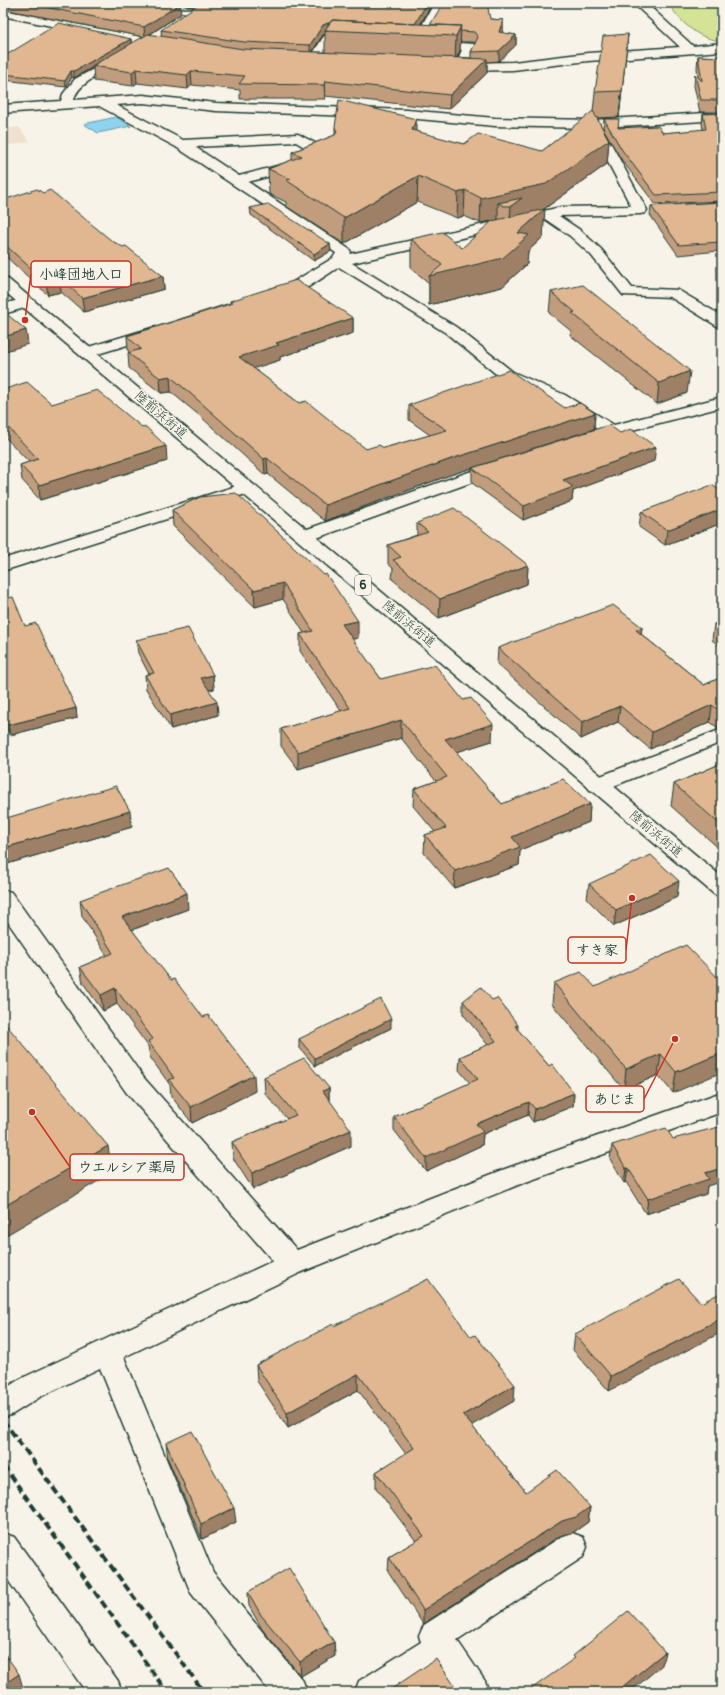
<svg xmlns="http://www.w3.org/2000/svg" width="725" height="1695" viewBox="0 0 725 1695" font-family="Pangolin,'Klee One',sans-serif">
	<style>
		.built { fill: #f0e1ce }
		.green { fill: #d5e396; stroke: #7a9065 }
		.water { fill: #8ed4ef; stroke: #6298a4 }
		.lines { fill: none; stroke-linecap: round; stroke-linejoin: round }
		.minor-casing { stroke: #1f3d34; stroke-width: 3 }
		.highway-casing { stroke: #1f3d34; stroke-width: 3 }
		.minor { fill: #f7f3e8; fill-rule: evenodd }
		.highway { fill: #f7f3e8; fill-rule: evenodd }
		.rail { stroke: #1f3d34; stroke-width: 4; stroke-dasharray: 8 4; stroke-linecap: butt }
		.wall { fill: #c29d7d; stroke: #1f3d34; fill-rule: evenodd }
		.shaded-wall { fill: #9e8066; stroke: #1f3d34 }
		.building { fill: #e1b791; stroke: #1f3d34 }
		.labels { text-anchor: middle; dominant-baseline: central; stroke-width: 3; stroke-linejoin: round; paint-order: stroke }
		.shield { fill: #f7f3e8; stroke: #60746a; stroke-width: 1 }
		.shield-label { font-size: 12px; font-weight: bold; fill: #1f3d34 }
		.street-label { font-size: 13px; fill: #1f3d34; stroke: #f7f3e8 }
		.leader { fill: none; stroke: #c8321e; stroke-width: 1.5 }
		.callout-dot { fill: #c8321e; stroke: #f7f3e8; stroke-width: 1.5 }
		.callout { fill: #f7f3e8; stroke: #c8321e; stroke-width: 1.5 }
		.callout-label { font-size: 14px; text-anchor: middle; font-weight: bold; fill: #1f3d34 }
	</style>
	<rect width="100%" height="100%" fill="#f7f3e8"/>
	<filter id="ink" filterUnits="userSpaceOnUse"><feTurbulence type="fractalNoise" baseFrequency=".025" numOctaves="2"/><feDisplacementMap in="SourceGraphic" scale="8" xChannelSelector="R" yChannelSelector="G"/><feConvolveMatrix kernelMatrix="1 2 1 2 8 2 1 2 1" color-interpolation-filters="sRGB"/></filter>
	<g filter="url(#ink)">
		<path class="built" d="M19,127L30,142L3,146V129Z"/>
		<path class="green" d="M672,3H722V41C698,39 682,24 669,4Z"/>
		<path class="water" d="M116,117L131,126L98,133L84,124Z"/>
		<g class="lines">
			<g class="minor-casing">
				<path id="minor" d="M136,3H165L195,8L199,9L201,11L199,13L195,14L142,6L138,5Z
					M430,3H442L443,9L421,47H413L411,44L431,9Z
					M633,3H646L693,46L722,43V51L588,61L513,70L456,71L452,70L450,67L452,64L456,63L462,50L430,49L426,48L424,45L426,42L430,41L474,44L476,47L468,63L513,62L588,53L680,47Z
					M3,10L167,42L171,43L173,46L171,49L167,50L3,16Z
					M328,35L356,38L358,41L356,44L331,43L318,64H310L308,61L322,39L324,36Z
					M118,56L122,57L124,60L122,63C108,71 77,82 74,100L143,95L216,103L407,110L495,118L593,120L722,112V120L602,127L647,210L645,213L640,214L559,216L580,230L601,249L632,288L678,290L722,316V328L717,326L670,297L623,295L591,255L570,236L545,219L352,263L456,327L513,372L565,395L614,425L722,397V407L597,439L591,438L589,434L591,430L597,429L553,401L501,378L446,333L339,267C323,277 288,304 270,299L267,296L270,293L278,291L333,258L336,253L176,147L99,106L3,113V105L61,101L63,94L75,79ZM143,103L216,111L407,118L495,126L590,128L631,206L561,207L350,254L351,252L349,249L248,182L301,168L303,165L301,162L296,161L239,176L195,147L296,142L324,159H334L336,156L334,153L298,134L183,140L116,105Z
					M27,298L32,300L35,303L32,306L3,314V304Z
					M155,327L160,329L163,332L160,335L88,357L82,355L80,352L82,349Z
					M500,461L506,462L509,466L506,470L311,540L305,541L299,540L296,536L299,532Z
					M246,483L252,484L255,488L252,492L3,571V559Z
					M722,729V742L604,790L597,792L590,790L586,785L590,780Z
					M3,890L11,892L144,1078L297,1250L505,1169L722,1092V1112L523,1183L302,1272L124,1357L213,1572L303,1681L307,1692H270L191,1593L100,1368L40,1397L13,1414L3,1418V1390L20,1379L273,1261L126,1092L3,915Z
					M3,1533L14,1537L118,1681L122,1692H86L3,1573Z
					M572,1533L583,1537L587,1547L583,1557L457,1640L485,1681L489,1692H454L438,1668L400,1692H355L359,1681L421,1642L419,1636L424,1625L561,1537Z"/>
			</g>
			<g class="highway-casing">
				<path id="highway" d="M3,278L8,279L722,877V897L714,894L3,290Z"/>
			</g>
			<use href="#minor" class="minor"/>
			<use href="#highway" class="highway"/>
			<path class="rail" d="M3,1420L204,1692
				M3,1465L167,1692"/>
		</g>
		<path class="wall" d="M3,3H197L193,5L177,3L181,14L149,35L162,37L161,30L429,9L420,24L430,25L490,19L503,20V30L502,33L516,35V45L499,61L487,62V73L449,109L325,96V99H240V90L192,85L188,89L137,83L133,86L94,81L93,67L74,78L72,77L66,87L3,80V57L131,39L132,44L144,37L3,9ZM323,35H325V52H312ZM460,42H474L475,44L471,52V58L457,57L460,51Z
			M628,34L619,117L597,118L609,140L607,164L544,209L543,237L528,251L527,264L502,287L429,305V283L411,268V239L462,248L498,220L480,223L464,216L457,218L417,202L344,244L286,206V202L269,194L268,169L292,160V152L335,135V127L416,132L464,144L542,151L593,112L595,92Z
			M698,56L722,57V112H700L694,86L695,74L698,77L697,68Z
			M722,113V201L655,204L621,159L603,128L604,119L618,128L663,133L703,130L702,123L703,114Z
			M3,200L112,241L163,276L164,289L84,312L61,292L48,295L3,254Z
			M722,202V249H719V251L678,255L650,215L651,206Z
			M250,208L330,244L331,251L314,261L251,215Z
			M551,292L687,393L657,404L570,335L571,331L549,313Z
			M230,301L353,318V333L280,357V360L253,368L299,403L366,449L384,448L430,435L409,420V405L565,408L595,413L594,429L450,475L325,521L268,474L265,475L200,416L171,392L161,393L129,368L128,353L129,352L128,351L127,336L230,303Z
			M3,390L52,404L167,461L40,500L22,480L20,465L29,462L3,435Z
			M654,461L573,491L572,501L523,520L472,483V468Z
			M722,492V523L665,545L639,527L641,512Z
			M200,497L358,638L352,639L381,679L492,741L456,752L502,804H590L589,822L520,850L519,865L454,888L424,853L425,835L435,832L413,806L414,789L436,781L401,738L298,769L281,746V729L341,711L300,651V634L304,633L283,599L255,607L173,526L172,510Z
			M417,523L528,565L527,584L439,618L392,579L393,568L388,564V545L417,535Z
			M3,599L25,626L76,708L77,718L10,735L3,721Z
			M722,621V648L712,640L714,624Z
			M642,627L641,634L704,685L722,677V726L718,728L710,722L650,749L618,722L581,739L497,664L498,648Z
			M136,640L213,675L214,689L209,690L218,715L171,729L146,689L145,675L149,674L138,653Z
			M722,763V851L671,806L674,784Z
			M3,819L132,827L7,864L3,856Z
			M589,884L677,897L614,926L587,899Z
			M80,900L188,909L132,930L255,1091L192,1123L171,1096L170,1085L150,1057L148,1046L117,1004L103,1011L83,983L80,967L107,956L82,916Z
			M722,982L673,1093L658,1075L624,1090L552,1004L554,983L595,987Z
			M463,1001L518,1030L549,1066L574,1093L573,1106L533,1122L528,1115L483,1134L482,1145L426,1171L394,1130V1117L470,1083L459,1070L460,1057L488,1045L463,1014Z
			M391,1028L315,1066L299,1047V1039Z
			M264,1077L329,1088V1099L351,1146L253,1189L233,1158L232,1142L287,1119L265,1093Z
			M673,1139L707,1186L706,1194L646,1214L626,1182L624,1183L610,1159L612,1145Z
			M701,1303L609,1391L573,1350L575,1334Z
			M334,1326L514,1401L471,1425L526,1492L590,1507L588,1522L574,1532L560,1536L423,1624L388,1571L389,1557L416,1541L376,1488V1472L406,1454L358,1390L288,1428L257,1381L256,1365Z
			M166,1443L236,1522L202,1539L168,1459Z
			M248,1592L334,1642L335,1656L301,1676L262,1629L249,1606Z"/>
		<path class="shaded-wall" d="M427,3H430L429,9L415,34L412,28Z
			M180,4L181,14L145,37L144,27Z
			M503,20V30L498,43L499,32Z
			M328,23V31L325,30V35H323L310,55V45L323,25Z
			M461,26L460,51L455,61L456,36Z
			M628,34L625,60L619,117L622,91Z
			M516,35V45L499,61V51Z
			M131,39L132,45L92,66L93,67L74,78V71Z
			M487,59V73L449,109L450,95Z
			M136,69L137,83L133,86L132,72Z
			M71,71L72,77L66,87L65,81Z
			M191,71L192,85L188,89L187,75Z
			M325,81V99L324,85Z
			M416,119V143L412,130Z
			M609,140L607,164L509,234L511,206L498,203V220L480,223L481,198Z
			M418,176L417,202L344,244V218Z
			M465,190L464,216L457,218L458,193Z
			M545,209L543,237L528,251L527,264L502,287L429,305V276L518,233Z
			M330,244L331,251L314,261V254Z
			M163,276L164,289L84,312L82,298Z
			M60,278L61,292L48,295L46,282Z
			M353,318V333L280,357V360L240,373L239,357L276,343Z
			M26,330L28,344L3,352V337Z
			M690,371L687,393L657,404L659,383Z
			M170,376L171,392L161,393L160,378Z
			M595,413L594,429L450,475L325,521V505L451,459Z
			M166,446L167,461L40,500L39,485Z
			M656,447L654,461L573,491L572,501L523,520L524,506L563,480Z
			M267,458L268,474L265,475L264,459Z
			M722,509V523L665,545L667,530Z
			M528,565L527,584L439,618L440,599Z
			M283,583V599L255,607L254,590Z
			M358,621V638L342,641V624Z
			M642,627L640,644L636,630Z
			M213,675L214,689L202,691L201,678Z
			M217,702L218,715L171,729L170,715Z
			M712,705L710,722L650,749L652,732Z
			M620,706L618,722L581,739L582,722Z
			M76,708L77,718L10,735L8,725Z
			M720,711H722V726L718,728Z
			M401,720V738L298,769V752Z
			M493,724L492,741L444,756L445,739Z
			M590,804L589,822L520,850L519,865L454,888L455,871L512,837Z
			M130,811L132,827L7,864L4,848Z
			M679,881L677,897L614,926L616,910Z
			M187,893L188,909L123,933L122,917Z
			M115,988L117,1004L103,1011L101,995Z
			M391,1019V1028L315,1066V1058Z
			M518,1025L517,1038L515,1026Z
			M722,1053V1072L673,1093L676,1072Z
			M661,1054L658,1075L624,1090L626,1069Z
			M254,1075L255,1091L192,1123L191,1107Z
			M329,1088V1104L323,1091Z
			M574,1093L573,1106L533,1122L535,1109Z
			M529,1102L528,1115L483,1134L482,1145L426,1171V1158L476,1124Z
			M351,1130V1146L253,1189L252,1173Z
			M108,1146L112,1173L3,1237V1207Z
			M626,1168H628L626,1182L624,1183Z
			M722,1168V1182L707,1186L706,1194L646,1214L648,1199L705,1173Z
			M722,1318V1332L609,1391L611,1376Z
			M358,1374V1390L288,1428L287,1413Z
			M515,1385L514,1401L462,1431L463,1415Z
			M590,1507L588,1522L574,1532L560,1536L423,1624V1610L562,1521Z
			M234,1508L236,1522L202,1539L201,1524Z
			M334,1642L335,1656L301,1676L300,1662Z
			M665,1652L662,1665L630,1692H616Z
			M19,1674L23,1688L17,1692H3V1685Z"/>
		<path class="building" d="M25,3H176L180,4L144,27Z
			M200,3H427L415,24L332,20L330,23H328L323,25L310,45L244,42L161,30Z
			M443,3H487L490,19L503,20L499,32L516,35L499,51L471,52L478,37L474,32L460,31L461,26L430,25Z
			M332,20L461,26L456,36L325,30Z
			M59,23L131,39L74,71H71L65,81L3,74V57Z
			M148,34L243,49L487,59L450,95L325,81L324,85L239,84L245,76L191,71L187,75L136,69L132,72L92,66Z
			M628,34L622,91L595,92L603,36Z
			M698,56L722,57V100H701L695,74L702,81Z
			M339,100L416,119L412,130L464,144L478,134L542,151L593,111L609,140L546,184L481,198L465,190L458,193L418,176L344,218L286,180L291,179L268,169L302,156L292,152L335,135L337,132L335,127Z
			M722,113V192L656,195L622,150L604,119H619L618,128L658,126L663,133L706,129L703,114Z
			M37,189L43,193L50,190L112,241L123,247L126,246L163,276L82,298L60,278L46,282L3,243V200Z
			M522,198L511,206H504L498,203Z
			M722,202V239L718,240L720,242L679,245L651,206Z
			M268,204L330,244L314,254L250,208Z
			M545,209L518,233L529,235L503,258L429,276L442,265L411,239L442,232L462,248L492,221Z
			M296,280L353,318L276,343L279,345L239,357L299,403L306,401L366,449L379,445L384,448L447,430L409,405L509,370L565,408L580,403L595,413L451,459L325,505L267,458L264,459L199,401L170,376L160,378L128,353L141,349L127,336L233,303L230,301Z
			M583,285L690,371L659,383L572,313L575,312L551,292Z
			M3,311L26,330L3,337Z
			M27,382L52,404L97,390L143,428L146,427L166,446L39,485L20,465L38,459L3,422V390Z
			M609,425L620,433L631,429L656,447L563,480L573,487L524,506L472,468Z
			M712,485L722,492V509L667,530L641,512Z
			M236,493L324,575L326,574L358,621L342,624L381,679L435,665L463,700L471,698L493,724L445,739L502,804L563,779L590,804L512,837L520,847L455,871L425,835L446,828L414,789L447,777L401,720L298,752L281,729L350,708L300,634L313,631L283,583L254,590L172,510L200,497Z
			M454,508L528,565L440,599L393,560L401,557L388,545L428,532L417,523Z
			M13,597L25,626L36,623L76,708L8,725L3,714V599Z
			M613,605L642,627L636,630L704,685L722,677V711H720L712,705L652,732L620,706L582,722L498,648Z
			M722,621V630L714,624Z
			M188,628L213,675L201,678L217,702L170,715L145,675L154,673L136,640Z
			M722,763V826L674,784Z
			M116,786L130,811L4,848L3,846V819Z
			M651,855L679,881L616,910L589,884Z
			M169,868L187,893L122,917L171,980L174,979L203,1017L208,1015L254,1075L191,1107L169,1080L174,1078L148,1041L153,1039L115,988L101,995L80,967L113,953L80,900Z
			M686,945L722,982V1053L676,1072L661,1054L626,1069L554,983L581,972L595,987Z
			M481,987L492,1000L497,998L518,1025L515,1026L549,1066L552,1064L574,1093L535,1109L529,1102L476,1124L483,1132L426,1158L394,1117L478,1079L460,1057L496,1041L463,1001Z
			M381,999L391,1019L315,1058L299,1039Z
			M3,1021L108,1146L3,1207Z
			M304,1058L329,1088L323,1091L351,1130L252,1173L232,1142L296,1115L264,1077Z
			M722,1126V1168L705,1173L709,1179L648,1199L628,1168H626L612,1145L666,1128L673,1139Z
			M428,1279L471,1337L475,1335L515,1385L463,1415L526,1492L557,1470L590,1507L576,1517L562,1521L423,1610L389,1557L424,1536L376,1472L414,1448L358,1374L287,1413L256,1365L333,1324L334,1326Z
			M679,1279L701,1303L722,1292V1318L611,1376L575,1334Z
			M192,1431L234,1508L201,1524L166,1443Z
			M289,1568L334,1642L300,1662L261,1615L248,1592Z
			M628,1611L665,1652L616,1692H527L575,1658L573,1656Z
			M3,1651L19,1674L3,1685Z
			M436,1659L459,1692H387Z"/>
	</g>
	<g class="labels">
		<rect class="shield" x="355" y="575" width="16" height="20" rx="3"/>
		<g class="shield-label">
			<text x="363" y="585">6</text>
		</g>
		<g class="street-label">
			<text transform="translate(161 415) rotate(41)">陸前浜街道</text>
			<text transform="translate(409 624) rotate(40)">陸前浜街道</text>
			<text transform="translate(656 834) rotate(40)">陸前浜街道</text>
		</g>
	</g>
	<path class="leader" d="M25 320L31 274M632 898L626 950M675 1039L644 1099M32 1112L70 1167"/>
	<g class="callout-dot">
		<circle cx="25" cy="320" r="4"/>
		<circle cx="632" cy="898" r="4"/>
		<circle cx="675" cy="1039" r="4"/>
		<circle cx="32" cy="1112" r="4"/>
	</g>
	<g class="callout">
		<rect x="31" y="261" width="100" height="26" rx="4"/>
		<rect x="568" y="937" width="58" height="26" rx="4"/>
		<rect x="586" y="1086" width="58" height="26" rx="4"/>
		<rect x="70" y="1154" width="114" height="26" rx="4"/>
	</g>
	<g class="callout-label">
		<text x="81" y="279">小峰団地入口</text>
		<text x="597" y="955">すき家</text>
		<text x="615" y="1104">あじま</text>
		<text x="127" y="1172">ウエルシア薬局</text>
	</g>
	<rect width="725" height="1695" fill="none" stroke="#f7f3e8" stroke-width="16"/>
	<rect x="8" y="8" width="709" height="1679" fill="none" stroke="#1f3d34" stroke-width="1.5" filter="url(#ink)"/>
</svg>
